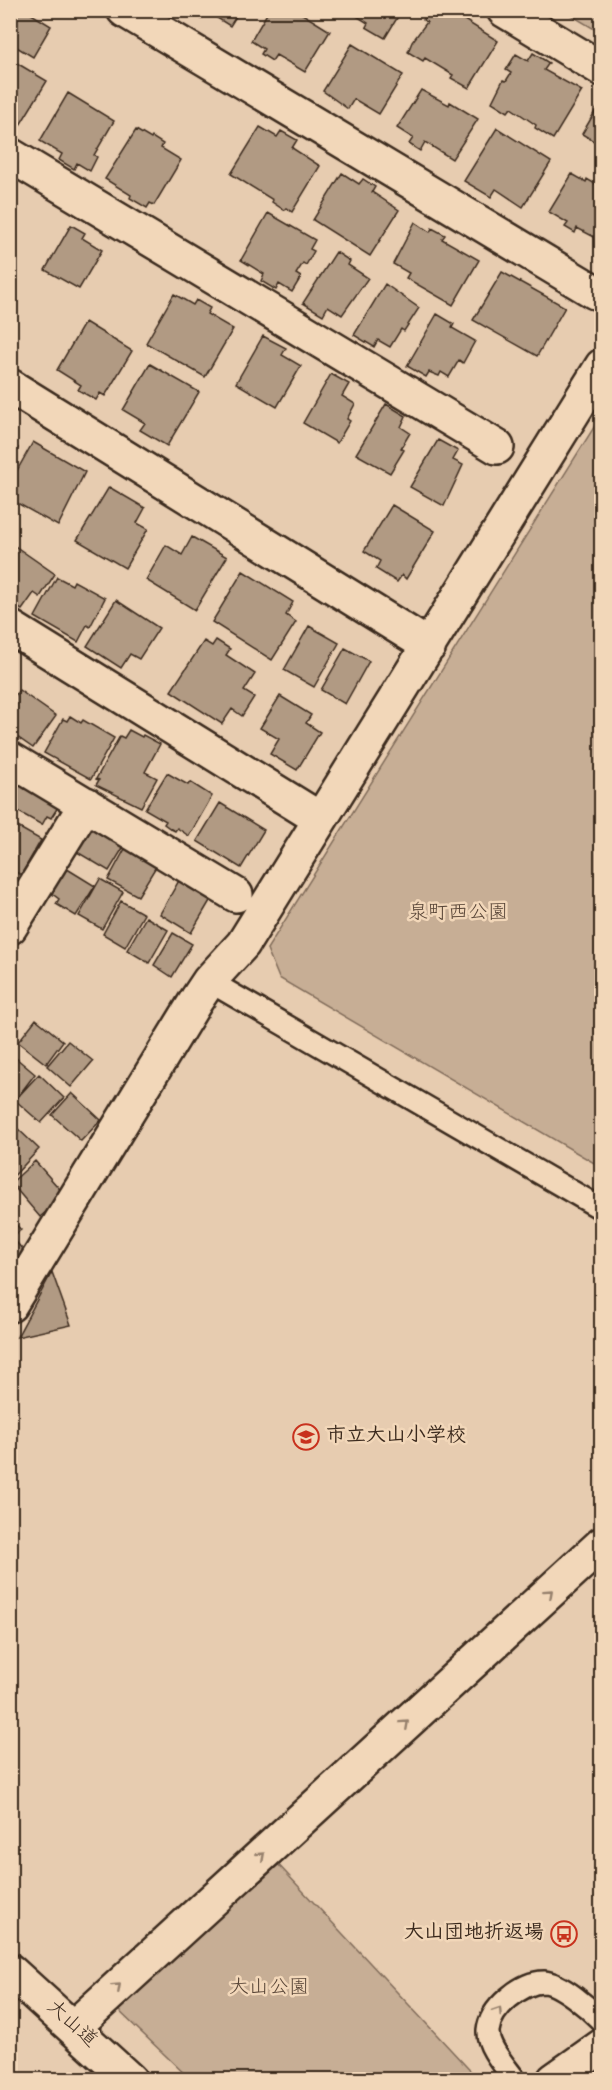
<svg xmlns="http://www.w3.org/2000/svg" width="612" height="2090" viewBox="0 0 612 2090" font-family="'Gochi Hand','Klee One',sans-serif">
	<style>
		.green { fill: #c7ae95; stroke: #816c5a; stroke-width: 1.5 }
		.building { fill: #b19a83; stroke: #3b2a1e; stroke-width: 1.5 }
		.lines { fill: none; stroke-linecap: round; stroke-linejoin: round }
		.lane-casing { stroke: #3b2a1e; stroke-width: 26 }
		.street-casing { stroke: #3b2a1e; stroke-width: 38 }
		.secondary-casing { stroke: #3b2a1e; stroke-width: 38 }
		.lane { stroke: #f2d7b9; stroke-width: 21 }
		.street { stroke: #f2d7b9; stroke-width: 33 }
		.secondary { stroke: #f2d7b9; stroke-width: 33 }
		.oneway { stroke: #96806c }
		.labels { text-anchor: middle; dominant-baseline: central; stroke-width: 5; stroke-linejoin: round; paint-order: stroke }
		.park-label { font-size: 20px; fill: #574436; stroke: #f2d7b9 }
		.poi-label { font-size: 20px; font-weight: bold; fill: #3b2a1e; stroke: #f2d7b9; text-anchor: start }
		.street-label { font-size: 20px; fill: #3b2a1e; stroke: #f2d7b9 }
	</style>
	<rect width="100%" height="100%" fill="#e7ccb0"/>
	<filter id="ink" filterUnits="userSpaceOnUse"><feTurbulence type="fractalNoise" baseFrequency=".0167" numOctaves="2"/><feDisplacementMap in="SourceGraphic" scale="12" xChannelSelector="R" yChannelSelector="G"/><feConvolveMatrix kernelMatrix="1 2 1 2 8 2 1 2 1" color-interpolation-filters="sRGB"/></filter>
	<g filter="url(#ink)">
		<path class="green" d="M564,11H601V33Z
			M601,416L602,1167H601L279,978L267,949Z
			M274,1860L478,2079H190L116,2008Z"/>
		<path class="building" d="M10,10H25L51,26L33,57L10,43Z
			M240,10L230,26L206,11L201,19L187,11Z
			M269,10H296L330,31L305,72L276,55L272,61L261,54L264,49L251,41Z
			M347,10H402L385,38L366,27L368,23Z
			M429,10H462L464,12L461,18L498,41L469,88L451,78L453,75L425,58L423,61L408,52L412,42L427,22L423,20Z
			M352,44L403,75L379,114L354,99L348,109L323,91Z
			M533,53L549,63L544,70L582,91L553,139L535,128L536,125L511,108L508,112L492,102L503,80L506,81L511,73L506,70L516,54L528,61Z
			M10,59L47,81L14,135L10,133Z
			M421,90L449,105L450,102L478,119L452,159L425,142L420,151L409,144L413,138L397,128Z
			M68,93L114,121L94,155L97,157L90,171L77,163L74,169L59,160L62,154L40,141Z
			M600,103L602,104V146L582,134Z
			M260,127L277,137L281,131L297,140L292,148L320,166L292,212L286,208L284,210L272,202L273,200L231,174Z
			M497,128L551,162L523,207L496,189L491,197L464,181Z
			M136,130L151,139L152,137L163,144L161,148L181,160L154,205L150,203L147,208L130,198L131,195L105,179Z
			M342,173L359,184L363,179L375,187L372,192L399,210L370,256L313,220Z
			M572,174L586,182L587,179L602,188V241L577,228L575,233L565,227L568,223L549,212Z
			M268,213L315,240L310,249L314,251L306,265L303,263L296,274L301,277L292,292L279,284L276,290L261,281L264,274L241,260Z
			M415,222L430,232L432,228L445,235L442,239L479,260L453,305L406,278L409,273L393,264Z
			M71,225L85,233L82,238L102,250L79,289L45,270Z
			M336,252L350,261L348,265L368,278L342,315L328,306L323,315L303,303Z
			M502,272L565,307L537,356L473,320Z
			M385,284L419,308L404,331L401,329L390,347L378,340L374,347L354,335Z
			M174,294L193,305L196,300L210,308L207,314L233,329L205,377L146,343Z
			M437,314L454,324L452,328L475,341L463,363L459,360L449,377L441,372L439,376L429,372L426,377L407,366Z
			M85,322L132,351L105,396L100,393L96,400L78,390L81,385L57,370Z
			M263,336L286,348L282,355L301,366L277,407L236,383Z
			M150,364L199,392L167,446L140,430L145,423L123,410Z
			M331,374L349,384L342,396L355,404L347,419L350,421L337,443L303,423Z
			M386,404L406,416L401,427L410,433L401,448L404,450L390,473L356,454Z
			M438,440L458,451L453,460L463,465L444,506L410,487Z
			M33,442L85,472L58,526L10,499V483Z
			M10,444L18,448L10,460Z
			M109,487L145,508L137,523L148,529L125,568L77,540Z
			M392,505L435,531L406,579L402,575L397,582L376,569L380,561L364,551Z
			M192,537L227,557L195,610L146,580L166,545L182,555Z
			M12,544L55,574L40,597L34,593L22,610L10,602Z
			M243,571L293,602L286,615L296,622L272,660L212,622Z
			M57,577L72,585L74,581L105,598L90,627L87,625L78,642L35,617Z
			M116,600L159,628L139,659L130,654L121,668L87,646Z
			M309,626L339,643L314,687L284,670Z
			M216,640L230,649L226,655L255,674L244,691L254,697L242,716L232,709L222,724L171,691L204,641L212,646Z
			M345,648L369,661L345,704L321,690Z
			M19,690L56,716L33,748L10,732V702Z
			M280,696L311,715L306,723L320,732L297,770L270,754L279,739L260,728Z
			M70,716L81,723L83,720L114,738L91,779L44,753L63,719L67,721Z
			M129,730L142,737L143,735L160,744L145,772L157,778L141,807L96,785L99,780L96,779L120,736L124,738Z
			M10,769L62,801L51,818L47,816L42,825L10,807Z
			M167,773L188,785L190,782L212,796L189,836L177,828L175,831L171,829L164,824L166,821L145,809Z
			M220,803L264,830L241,868L197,841Z
			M89,820L126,843L109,871L72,849Z
			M16,826L41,840L21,875L10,869V836Z
			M126,847L157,865L138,896L108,880Z
			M64,867L95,886L76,916L56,904L59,899L51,893L56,884L53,883Z
			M181,877L214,894L191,933L160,914Z
			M100,879L123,892L102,929L79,916Z
			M121,901L144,914L125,947L103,934Z
			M146,917L168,930L149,963L127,950Z
			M173,933L192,944L172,977L154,965Z
			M36,1019L63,1041L46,1064L18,1042Z
			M10,1023L16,1028L10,1035Z
			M68,1041L93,1061L71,1087L47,1066Z
			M10,1053L35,1074L16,1099L10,1094Z
			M39,1074L64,1098L41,1123L15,1100Z
			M72,1093L101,1120L81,1141L52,1115Z
			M16,1127L39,1149L10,1180V1132Z
			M35,1161L65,1195L40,1217L11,1183Z
			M10,1218L21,1230L12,1237L27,1255L10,1269Z
			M52,1272L71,1325L17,1337Z"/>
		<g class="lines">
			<g class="lane-casing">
				<path id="lane" d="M209,981L602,1209
					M515,2080C506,2067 487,2047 488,2031C490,2008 522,1982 544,1982C561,1983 590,2009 602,2021"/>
			</g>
			<g class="street-casing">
				<path id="street" d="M124,10L595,292
					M504,10L602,69
					M10,155L497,447
					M10,386L429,646
					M10,627L320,819
					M10,759L236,895
					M10,927L86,804
					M10,1305L197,999L209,981L243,944L602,366
					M74,2027L602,1544"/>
			</g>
			<g class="secondary-casing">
				<path id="secondary" d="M10,1971L130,2080
					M554,2080L602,2046"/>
			</g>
			<use href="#lane" class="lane"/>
			<use href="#street" class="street"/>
			<use href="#secondary" class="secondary"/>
		</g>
		<defs><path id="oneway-chevron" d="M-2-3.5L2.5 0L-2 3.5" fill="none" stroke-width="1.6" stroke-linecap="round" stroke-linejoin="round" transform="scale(1.5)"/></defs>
		<g class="oneway">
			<use href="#oneway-chevron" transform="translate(549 1593) rotate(-42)"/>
			<use href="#oneway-chevron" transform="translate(405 1724) rotate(-42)"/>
			<use href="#oneway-chevron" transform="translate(261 1856) rotate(-42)"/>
			<use href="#oneway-chevron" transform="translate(117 1987) rotate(-42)"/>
			<use href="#oneway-chevron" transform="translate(498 2011) rotate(-57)"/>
		</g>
	</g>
	<defs>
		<g id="school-ring" transform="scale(1.35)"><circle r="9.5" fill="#f2d7b9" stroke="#c8321e" stroke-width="1.5"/><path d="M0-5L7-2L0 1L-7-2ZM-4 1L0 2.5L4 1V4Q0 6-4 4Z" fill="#c8321e"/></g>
		<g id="bus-ring" transform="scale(1.35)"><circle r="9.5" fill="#f2d7b9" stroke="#c8321e" stroke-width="1.5"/><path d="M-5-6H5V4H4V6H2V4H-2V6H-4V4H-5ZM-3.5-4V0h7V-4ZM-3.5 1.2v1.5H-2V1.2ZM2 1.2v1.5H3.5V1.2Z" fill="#c8321e"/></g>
	</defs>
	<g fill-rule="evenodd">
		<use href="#school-ring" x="306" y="1437"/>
		<use href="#bus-ring" x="564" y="1934"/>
	</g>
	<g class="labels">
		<g class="park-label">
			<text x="458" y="914">泉町西公園</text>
			<text x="269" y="1989">大山公園</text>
		</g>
		<g class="poi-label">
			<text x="326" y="1437">市立大山小学校</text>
			<text x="544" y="1934" text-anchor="end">大山団地折返場</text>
		</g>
		<g class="street-label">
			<text transform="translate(71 2025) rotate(42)">大山道</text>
		</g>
	</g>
	<rect width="612" height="2090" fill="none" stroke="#f2d7b9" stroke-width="36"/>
	<rect x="18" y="18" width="576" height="2054" fill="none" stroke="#3b2a1e" stroke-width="2" filter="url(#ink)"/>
</svg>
